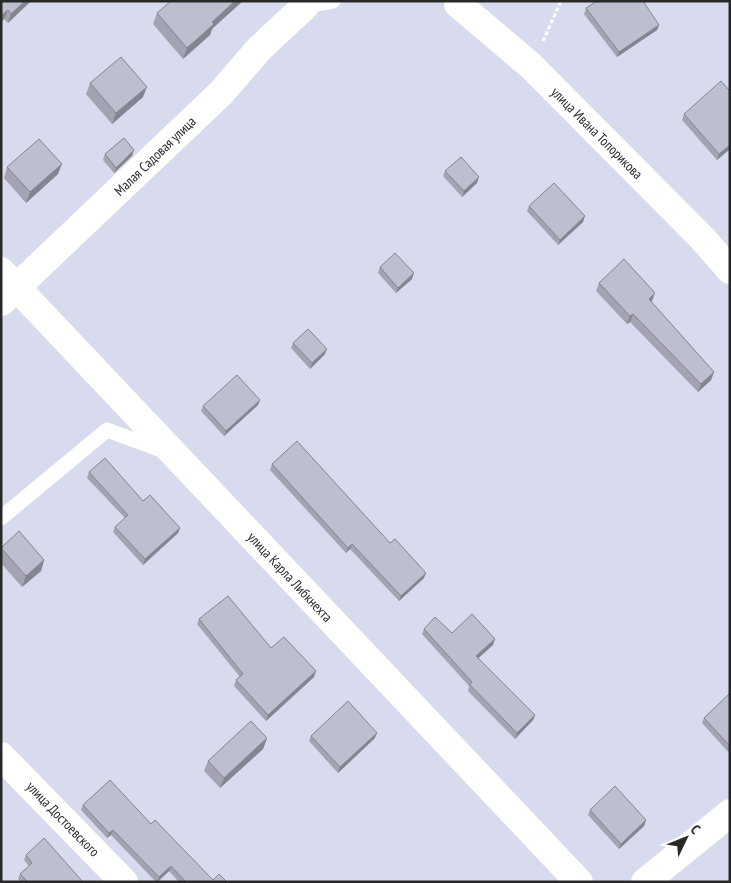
<svg xmlns="http://www.w3.org/2000/svg" width="731" height="883" viewBox="0 0 731 883" font-family="'PT Sans Narrow',sans-serif">
	<style>
		.lines { fill: none; stroke-linecap: round; stroke-linejoin: round }
		.path { stroke: #fff; stroke-width: 3; stroke-dasharray: 4 2.5; stroke-linecap: butt }
		.lane { stroke: #fff; stroke-width: 15 }
		.street { stroke: #fff; stroke-width: 28 }
		.secondary { stroke: #fff; stroke-width: 28 }
		.wall { fill: #a3a3b1 }
		.shaded-wall { fill: #848590 }
		.building { fill: #bdbece; stroke: #848590 }
		.labels { text-anchor: middle; dominant-baseline: central; stroke-width: 4; stroke-linejoin: round; paint-order: stroke }
		.street-label { font-size: 14px; fill: #282828; stroke: #fff }
	</style>
	<rect width="100%" height="100%" fill="#d8daed"/>
	<g class="lines">
		<path class="path" d="M543,41L561,1"/>
		<path class="lane" d="M305,6L333,1
			M1,518L107,430L164,451"/>
		<path class="street" d="M458,4L531,66L703,239L730,270
			M1,302L221,93L259,49L305,6
			M1,756L124,882
			M645,882L730,813"/>
		<path class="secondary" d="M1,271L579,882"/>
	</g>
	<path class="wall" d="M1,1H31L8,23L4,19L1,22Z
		M586,8L659,25L657,30L617,57L584,14Z
		M157,13L212,29L210,35L183,59L153,24Z
		M90,83L143,97L112,124L86,94Z
		M730,91V149L717,160L682,120L684,114Z
		M105,154L132,156L114,173L103,160Z
		M7,167L58,174L26,203L4,178Z
		M445,171L477,183L462,197L443,176Z
		M529,206L583,222L558,245L527,211Z
		M380,267L412,279L396,293L378,273Z
		M599,283L652,301L651,302L714,372L711,380L698,392L630,322L627,324L596,291Z
		M293,343L325,354L310,369L291,348Z
		M260,400L258,405L224,436L201,411L203,406Z
		M272,464L390,543L424,578L399,601L350,549L346,553L270,470Z
		M89,472L143,501L180,528L178,533L143,565L113,532L115,527L125,518L87,478Z
		M1,548L44,560L41,571L22,587L1,563Z
		M199,619L271,648L314,677L266,721L234,686L236,680L240,677L197,624Z
		M424,629L495,639L493,645L478,658L535,715L533,720L515,739L468,691L469,686L422,634Z
		M730,693V754L702,723L704,718Z
		M311,736L375,738L338,773L309,741Z
		M267,738L263,749L220,788L204,771L208,761Z
		M83,805L151,824L213,880L227,882H179L169,871L158,882H156L111,835L107,838L81,810Z
		M590,810L646,820L644,826L619,849L588,815Z
		M26,855L83,882H21L18,879L20,874L29,866L24,860Z"/>
	<path class="shaded-wall" d="M25,1H31L8,23L11,14Z
		M235,1H243L212,29L210,35L183,59L187,48L212,22Z
		M8,10L4,19L1,22V16Z
		M659,25L657,30L617,57L619,52Z
		M147,87L143,97L112,124L116,113Z
		M730,145V149L717,160L719,154Z
		M134,150L132,156L114,173L116,168Z
		M62,164L58,174L26,203L30,192Z
		M479,177L477,183L462,197L464,191Z
		M585,216L583,222L558,245L560,240Z
		M414,273L412,279L396,293L398,288Z
		M655,293L652,301L646,307L649,299Z
		M633,314L630,322L627,324L630,316Z
		M327,349L325,354L310,369L312,363Z
		M714,372L711,380L698,392L701,384Z
		M260,400L258,405L224,436L226,431Z
		M180,528L178,533L143,565L145,559Z
		M352,544L350,549L346,553L348,548Z
		M44,560L41,571L22,587L26,576Z
		M426,573L424,578L399,601L401,596Z
		M495,639L493,645L474,662L476,656Z
		M316,671L314,677L266,721L268,715Z
		M535,715L533,720L515,739L517,733Z
		M377,733L375,738L338,773L340,767Z
		M267,738L263,749L220,788L224,778Z
		M646,820L644,826L619,849L621,844Z
		M113,830L111,835L107,838L109,833Z
		M171,866L169,871L157,882L159,877Z"/>
	<path class="building" d="M1,1H25L11,14L8,10L1,16Z
		M171,1H235L212,22L214,24L187,48L157,13Z
		M597,1H643L659,25L619,52L586,8Z
		M121,57L147,87L116,113L90,83Z
		M721,81L730,91V145L719,154L684,114Z
		M124,138L134,150L116,168L105,154Z
		M39,139L62,164L30,192L7,167Z
		M461,157L479,177L464,191L445,171Z
		M554,183L585,216L560,240L529,206Z
		M395,253L414,273L398,288L380,267Z
		M624,259L655,293L649,299L714,372L701,384L633,314L630,316L599,283Z
		M308,329L327,349L312,363L293,343Z
		M237,375L260,400L226,431L203,406Z
		M297,441L390,543L395,539L426,573L401,596L352,544L348,548L272,464Z
		M105,458L143,501L150,495L180,528L145,559L115,527L128,515L89,472Z
		M19,531L44,560L26,576L1,548Z
		M228,596L271,648L284,637L316,671L268,715L236,680L243,674L199,619Z
		M472,614L495,639L476,656L535,715L517,733L470,685L472,682L424,629L435,617L452,633Z
		M730,693V746L704,718Z
		M348,701L377,733L340,767L311,736Z
		M251,721L267,738L224,778L208,761Z
		M110,780L151,824L155,820L213,880L219,874L227,882H186L171,866L159,877L113,830L109,833L83,805Z
		M615,786L646,820L621,844L590,810Z
		M44,838L83,882H28L20,874L32,863L26,855Z"/>
	<g class="labels">
		<g class="street-label">
			<text transform="translate(597 133) rotate(45)">улица Ивана Топорикова</text>
			<text transform="translate(155 156) rotate(-44)">Малая Садовая улица</text>
			<text transform="translate(290 577) rotate(47)">улица Карла Либкнехта</text>
			<text transform="translate(63 819) rotate(46)">улица Достоевского</text>
		</g>
	</g>
	<rect width="731" height="883" fill="none" stroke="#282828" stroke-width="5"/>
	<g transform="translate(686 838) rotate(47)" stroke="#ffffff" stroke-width="4" paint-order="stroke">
	<path d="M0-4L9 19L0 12L-9 19Z" fill="#282828"/>
	<text y="-8" font-size="14" font-weight="bold" text-anchor="middle" fill="#282828">С</text>
	</g>
</svg>
